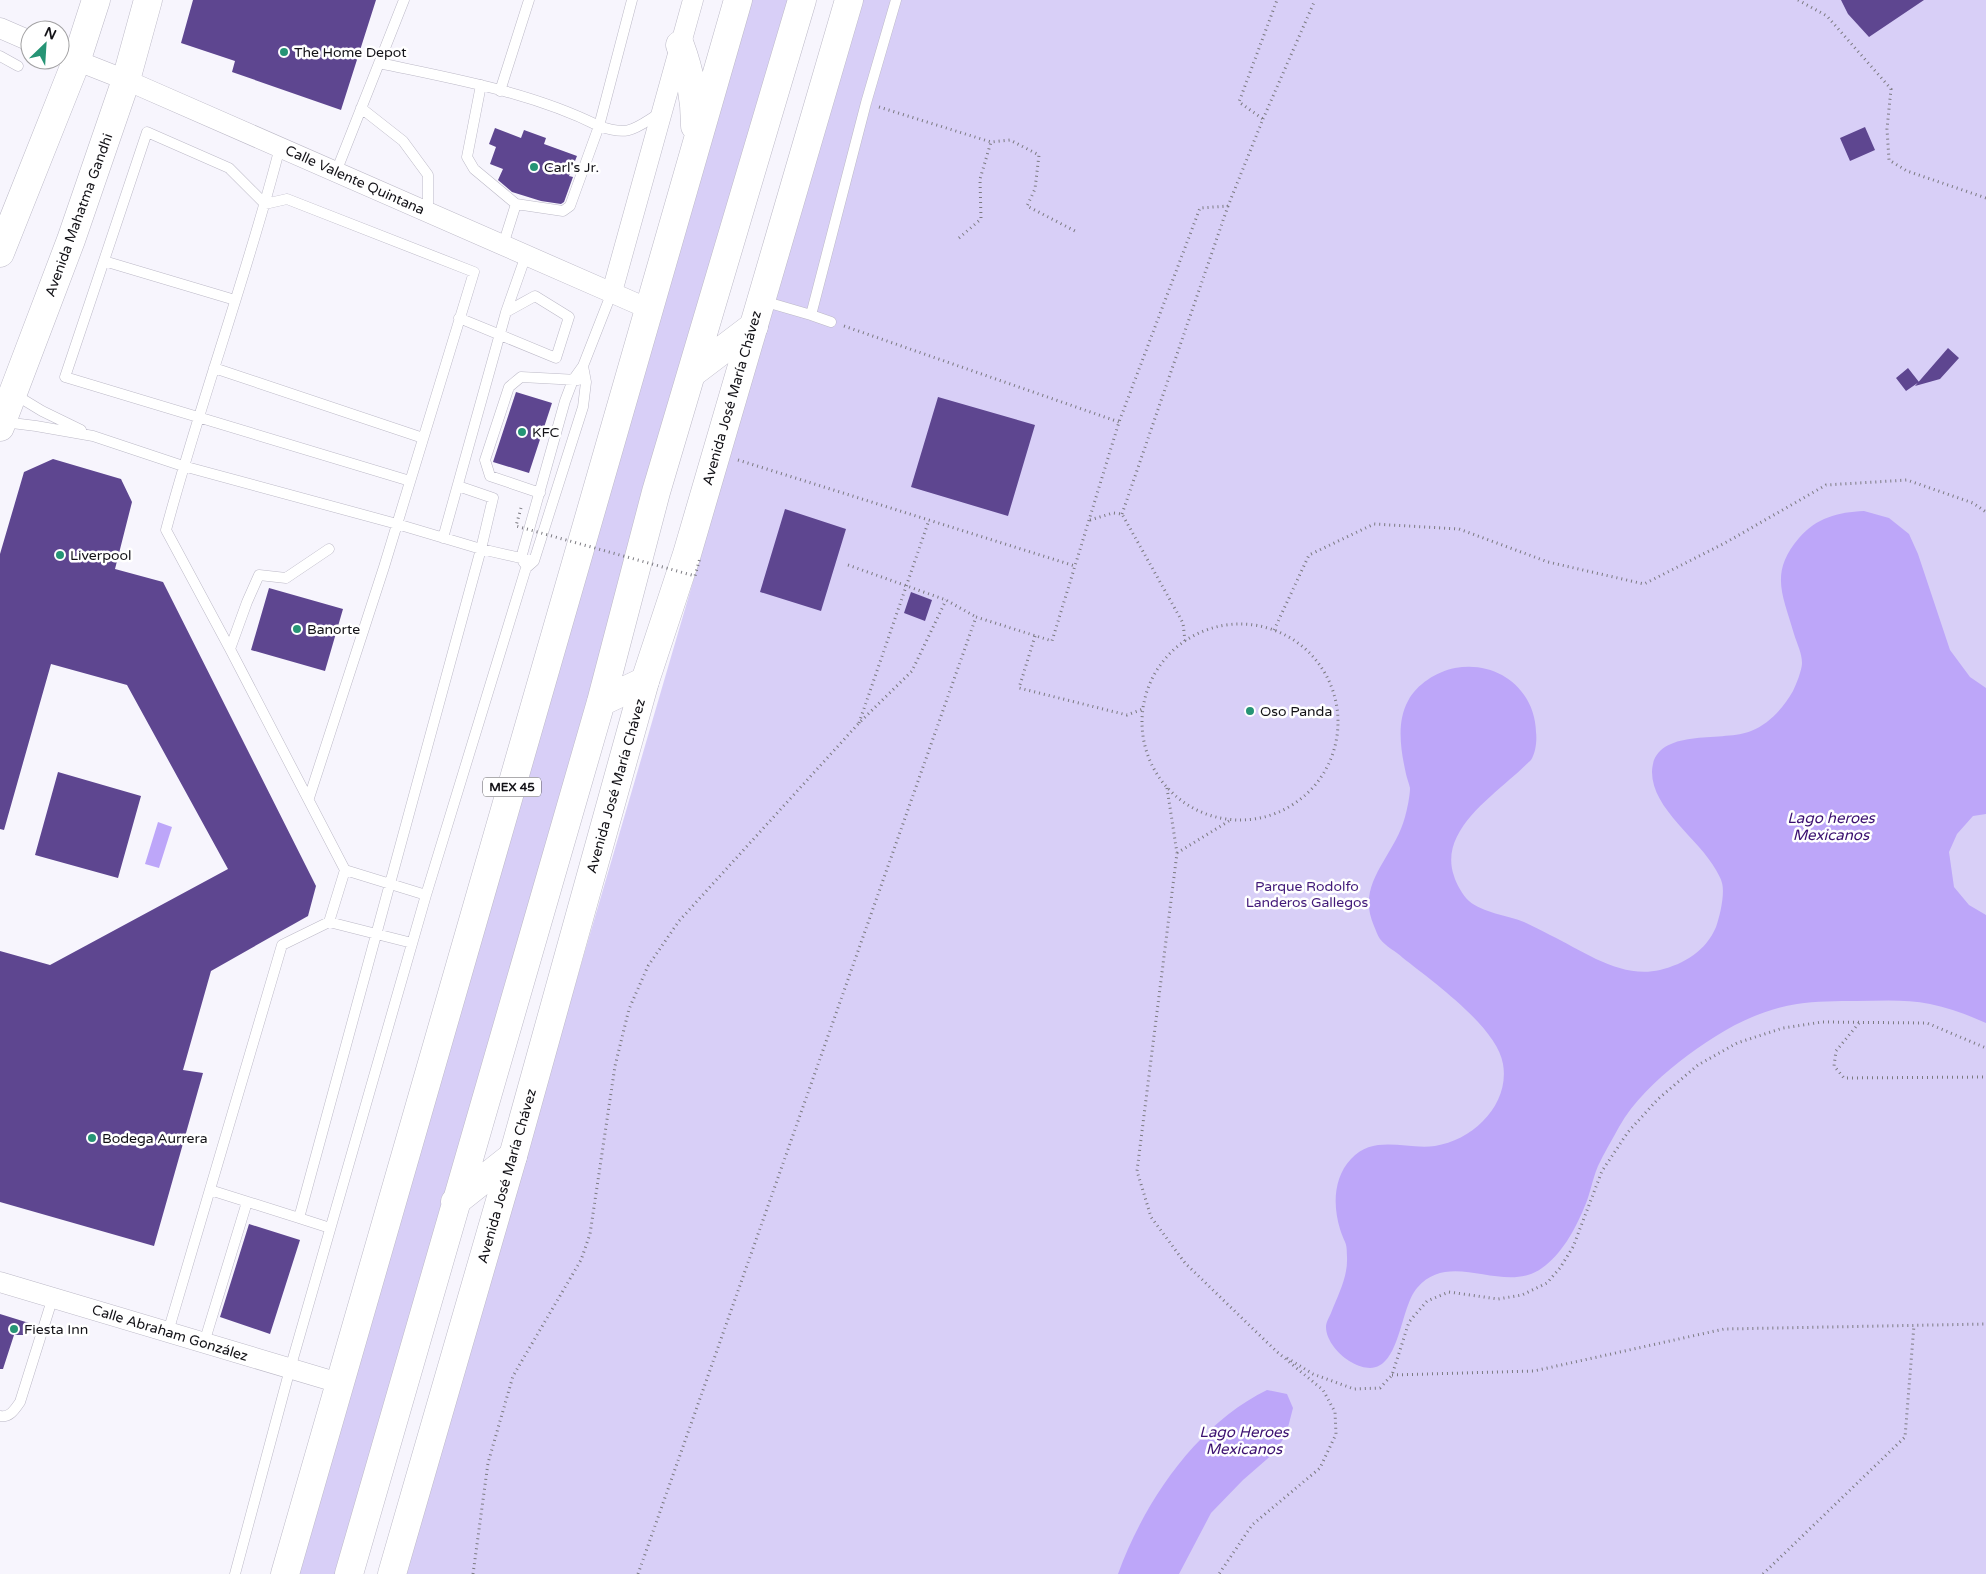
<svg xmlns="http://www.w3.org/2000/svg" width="1986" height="1574" viewBox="0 0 1986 1574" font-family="'Varela Round',sans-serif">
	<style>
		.green { fill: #d8cff7 }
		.water { fill: #bda6f9 }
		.building { fill: #5e4690 }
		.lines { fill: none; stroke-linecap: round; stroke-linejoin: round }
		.lane-casing { stroke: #bcb9c7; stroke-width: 11 }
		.street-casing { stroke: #bcb9c7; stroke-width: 21 }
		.secondary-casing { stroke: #bcb9c7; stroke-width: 29 }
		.primary-casing { stroke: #bcb9c7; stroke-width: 29 }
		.path { stroke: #7b7a80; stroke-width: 3; stroke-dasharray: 1 4; stroke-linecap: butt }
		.lane { stroke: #fff; stroke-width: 10 }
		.street { stroke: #fff; stroke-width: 20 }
		.secondary { stroke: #fff; stroke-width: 28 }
		.primary { stroke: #fff; stroke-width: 28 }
		.path-bridge { stroke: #7b7a80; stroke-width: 3; stroke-dasharray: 1 4; stroke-linecap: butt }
		.poi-dot { fill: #269475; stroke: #fff; stroke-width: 2 }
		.labels { text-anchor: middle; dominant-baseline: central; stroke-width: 5; stroke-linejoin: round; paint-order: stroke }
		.shield { fill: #fff; stroke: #5a595d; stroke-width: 1 }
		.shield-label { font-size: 12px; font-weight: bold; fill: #131217 }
		.poi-label { font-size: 14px; fill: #131217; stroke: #fff; text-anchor: start }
		.street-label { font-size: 14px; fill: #131217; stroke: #fff }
		.park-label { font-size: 14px; fill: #421a79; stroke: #fff }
		.water-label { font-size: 15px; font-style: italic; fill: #3b1070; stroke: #fff }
	</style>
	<rect width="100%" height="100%" fill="#f7f5fd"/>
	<path class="green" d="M751,0H799L342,1574H291Z
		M863,0H1986V1574H403Z"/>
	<path class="water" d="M1864,511L1889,518L1909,534L1918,554L1950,650L1970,677L1986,688V814L1973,816L1957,834L1949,852L1954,887L1969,905L1986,915V1023C1968,1015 1950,1008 1930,1004C1906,999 1880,1001 1856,1001C1837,1001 1816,1001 1797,1004C1752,1011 1714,1035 1679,1062C1656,1080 1633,1102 1619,1127C1612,1140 1604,1153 1598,1166C1592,1180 1590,1195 1584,1208C1575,1230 1561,1255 1542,1268C1504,1296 1451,1248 1417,1288C1397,1311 1401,1390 1351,1362C1340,1356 1326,1341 1326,1327C1326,1322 1329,1318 1331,1313C1338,1295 1348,1277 1347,1257C1347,1240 1345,1245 1340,1229C1333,1206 1333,1178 1351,1159C1374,1134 1406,1150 1435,1146C1474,1140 1510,1104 1503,1064C1497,1027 1432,981 1403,958C1396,951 1386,947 1380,939C1377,935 1376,930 1374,926C1355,883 1394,858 1405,817C1407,810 1410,796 1410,788C1409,783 1407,779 1406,774C1401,751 1396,723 1408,701C1417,684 1436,672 1455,668C1497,660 1535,689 1536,732C1537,740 1536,752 1531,760C1529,762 1511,779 1509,780C1482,804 1440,836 1454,876C1456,883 1463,896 1469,901C1483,913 1507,915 1524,922C1533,926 1542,931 1550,935C1585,952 1621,979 1660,970C1684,964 1706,951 1716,927C1720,916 1725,894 1722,883C1721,878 1718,874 1716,870C1699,839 1652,809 1652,772C1653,726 1723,743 1751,731C1769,724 1784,707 1793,691C1796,685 1802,670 1802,663C1802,653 1797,644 1794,634C1783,595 1769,573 1799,538C1816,518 1838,512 1864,511Z
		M158,822L172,827L159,868L145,864Z
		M1267,1390L1287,1394L1293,1408L1286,1435L1273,1454L1243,1480L1211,1513L1179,1574H1118C1144,1502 1197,1424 1267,1390Z"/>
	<path class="building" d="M193,0H376L341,110L232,72L235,61L181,43Z
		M1841,0H1924L1869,37L1848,14Z
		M1865,127L1875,150L1850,161L1840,138Z
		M495,128L521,138L524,130L546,138L544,144L577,156L569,176L573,177L564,202L561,204L541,201L512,192L498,180L503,169L490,164L496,147L489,144Z
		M1948,348L1959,358L1940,379L1915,386Z
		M1908,368L1919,382L1906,391L1896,378Z
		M516,392L552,403L529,473L493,462Z
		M938,397L1035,425L1008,516L911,487Z
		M53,459L121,479L132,502L115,569L163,582L316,886L308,916L211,971L183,1070L203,1073L154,1246L0,1202V951L50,965L228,869L127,685L51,664L4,830L0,829V554L24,472Z
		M785,509L846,529L821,611L760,592Z
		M269,588L343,609L325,671L251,650Z
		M911,592L932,600L925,621L904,613Z
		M58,772L141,796L118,878L35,855Z
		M249,1224L300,1240L270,1334L220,1317Z
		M0,1314L29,1323L26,1335H14L3,1369H0Z"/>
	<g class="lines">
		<g class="lane-casing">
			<path id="lane" d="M0,56L18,66
				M379,63C454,79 531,92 599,126L632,0
				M481,85L467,157L474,169L516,204
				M500,91L529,0
				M361,108L403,141L428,175V212
				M280,147C247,276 200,402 166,530L230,649L345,870L329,922
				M336,172L404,0
				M503,245L516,204L563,211L570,206L599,126C630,137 635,128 660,113
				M104,261L235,300
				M763,301L811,315L866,103L896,0
				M811,315L831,322
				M459,318L556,358L569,317L535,296L506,312
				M214,368L423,438
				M14,394L42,411L81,430
				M4,422L36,426L93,436L183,466L397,524L481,549L534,561
				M540,493L490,476L485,460L509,387L521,377L578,380
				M443,538L506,312L526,255
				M524,563L521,558L565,401L573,380L583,366L612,292
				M230,649L247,602L259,575L286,578L329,549
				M309,798L384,567L474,272L287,199L265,204L229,168L147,132L65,377L410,481
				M345,870L426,895
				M210,1190L299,1218L481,549L493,498L458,486
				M299,1218L330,1228
				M168,1332L282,945L329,922L412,943
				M204,1343L247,1202
				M0,1416C10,1418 15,1409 20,1402L53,1297
				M235,1574L290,1369L426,895L526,568L534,561L583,407L586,382L583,366"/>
		</g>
		<g class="street-casing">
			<path id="street" d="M0,28L30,41
				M60,54L126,80L649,309
				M612,292L693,0
				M0,1282L339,1383"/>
		</g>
		<g class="secondary-casing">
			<path id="secondary" d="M0,253L76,62L96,0
				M0,427L71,240L126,80L148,0
				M392,1574L513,1156L645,681L687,554L849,0"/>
		</g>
		<g class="primary-casing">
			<path id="primary" d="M680,45C690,72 695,98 695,126
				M692,373L754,326
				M601,702L645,681
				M455,1202L513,1156
				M285,1574L738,0
				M349,1574L601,702L656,492L802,0"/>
		</g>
		<path class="path" d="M1798,0L1827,16L1891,89L1887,129L1889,160L1907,171L1986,198
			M879,107L991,142L1010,140L1039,155L1035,189L1027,206L1075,231
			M1263,119L1315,0
			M959,238L981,219L980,179L991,142
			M844,326L1119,422
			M738,460L1075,566
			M1122,514L1228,206
			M1090,520L1113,513L1122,514L1183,623L1185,641
			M848,565L946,600L976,617
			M1142 722a98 98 0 1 1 196 0a98 98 0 1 1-196 0Z
			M1274,630L1309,555L1374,524L1459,529L1548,562L1644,584L1725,543L1826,485L1907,480L1973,503L1986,512
			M1035,636L1019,688L1127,715L1143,709
			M859,723L929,520
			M1167,788L1177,853L1137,1171L1151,1217L1185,1263L1276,1351L1323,1390L1335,1412L1336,1434L1320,1468L1252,1525L1219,1574
			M1177,853L1229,821
			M1859,1023L1836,1051L1834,1066L1844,1078L1986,1077
			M1287,1358L1313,1374L1354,1389L1380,1388L1392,1375L1409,1322L1427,1301L1449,1292L1498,1299L1522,1295L1547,1283L1560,1268L1573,1247L1602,1171L1628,1132L1658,1099L1698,1065L1737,1043L1783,1028L1822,1022L1927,1023L1986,1048
			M1392,1375L1534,1371L1724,1329L1986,1324
			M473,1574L488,1463L513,1376L581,1260L590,1234L615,1066L629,1009L648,966L679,921L859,723L912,671L946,600
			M638,1574L976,617L1052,641L1119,422L1200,208L1228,206L1263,119L1239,102L1277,0
			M1763,1574L1905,1437L1914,1325"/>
		<use href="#lane" class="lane"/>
		<use href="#street" class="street"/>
		<use href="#secondary" class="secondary"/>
		<use href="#primary" class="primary"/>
		<path class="path-bridge" d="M521,508L516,526L695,576L700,558"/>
	</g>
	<g class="poi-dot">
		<circle cx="284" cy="52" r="5"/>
		<circle cx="534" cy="167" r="5"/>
		<circle cx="522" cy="432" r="5"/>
		<circle cx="60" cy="555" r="5"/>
		<circle cx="297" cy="629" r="5"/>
		<circle cx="1250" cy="711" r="5"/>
		<circle cx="92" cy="1138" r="5"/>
		<circle cx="14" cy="1329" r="5"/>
	</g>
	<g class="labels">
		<rect class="shield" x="483" y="777.5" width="58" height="19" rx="4"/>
		<g class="shield-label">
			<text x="512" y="787">MEX 45</text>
		</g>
		<g class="poi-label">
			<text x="294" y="52">The Home Depot</text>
			<text x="544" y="167">Carl's Jr.</text>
			<text x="532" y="432">KFC</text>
			<text x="70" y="555">Liverpool</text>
			<text x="307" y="629">Banorte</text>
			<text x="1260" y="711">Oso Panda</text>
			<text x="102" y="1138">Bodega Aurrera</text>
			<text x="24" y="1329">Fiesta Inn</text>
		</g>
		<g class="street-label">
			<text transform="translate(355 180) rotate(24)">Calle Valente Quintana</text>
			<text transform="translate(79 215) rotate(-70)">Avenida Mahatma Gandhi</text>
			<text transform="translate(732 398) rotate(-74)">Avenida José María Chávez</text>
			<text transform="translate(616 786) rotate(-74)">Avenida José María Chávez</text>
			<text transform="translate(507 1176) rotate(-74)">Avenida José María Chávez</text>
			<text transform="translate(170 1333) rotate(17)">Calle Abraham González</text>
		</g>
		<g class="park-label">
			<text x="1307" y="886">Parque Rodolfo<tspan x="1307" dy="16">Landeros Gallegos</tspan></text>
		</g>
		<g class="water-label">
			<text x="1831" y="818">Lago heroes<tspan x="1831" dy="17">Mexicanos</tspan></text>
			<text x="1244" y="1432">Lago Heroes<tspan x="1244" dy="17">Mexicanos</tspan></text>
		</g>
	</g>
	<g transform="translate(45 45) rotate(25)"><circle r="24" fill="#ffffff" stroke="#a1a0a2"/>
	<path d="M0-4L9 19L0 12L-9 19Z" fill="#269475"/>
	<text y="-8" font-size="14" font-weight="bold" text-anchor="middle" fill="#131217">N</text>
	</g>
</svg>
